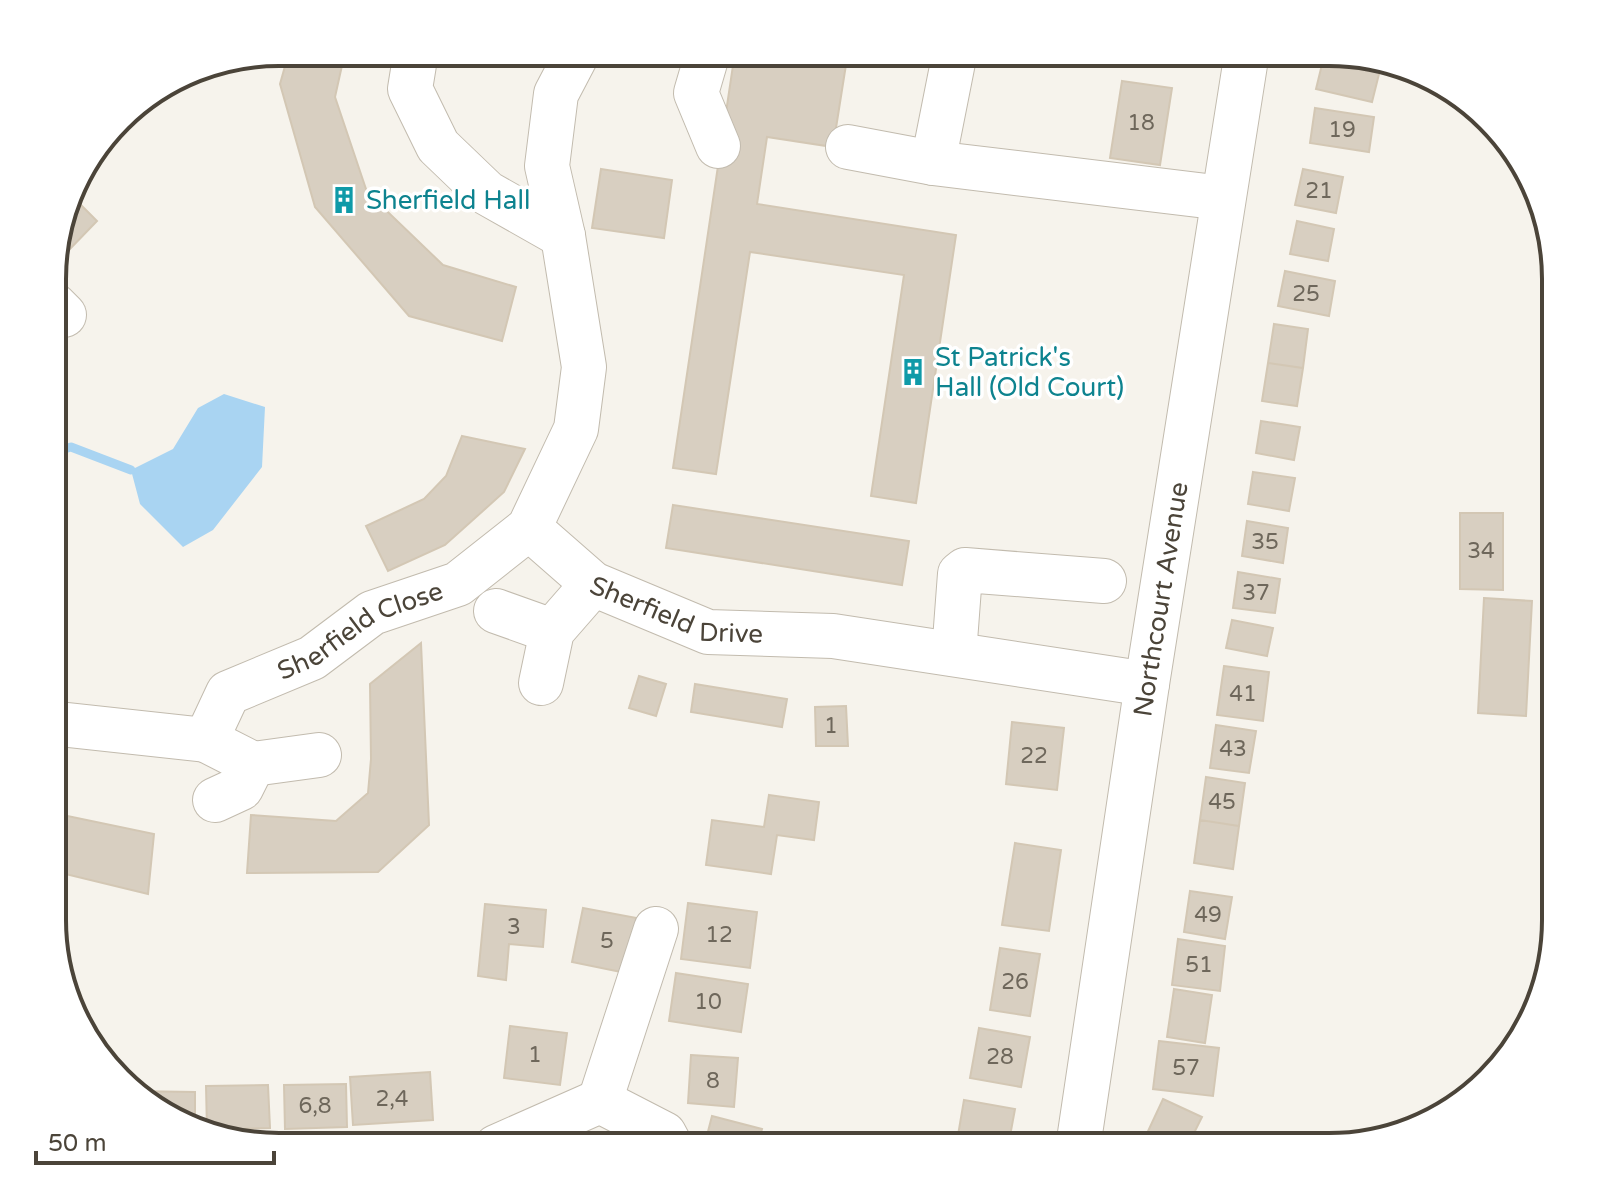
<svg xmlns="http://www.w3.org/2000/svg" width="1608" height="1199" viewBox="0 0 1608 1199" font-family="'Varela Round',sans-serif">
	<style>
		.water { fill: #a9d4f2 }
		.lines { fill: none; stroke-linecap: round; stroke-linejoin: round }
		.stream { stroke: #a9d4f2; stroke-width: 9 }
		.building { fill: #d8cfc1; stroke: #d3c7b4; stroke-width: 2 }
		.minor-casing { stroke: #c2bbae; stroke-width: 46 }
		.minor { stroke: #fff; stroke-width: 44 }
		.labels { text-anchor: middle; dominant-baseline: central; stroke-width: 7; stroke-linejoin: round; paint-order: stroke }
		.number-label { font-size: 22px; fill: #6e675b }
		.culture-label { font-size: 26px; fill: #0d838f; stroke: #fff; text-anchor: start }
		.street-label { font-size: 26px; fill: #4b4439; stroke: #fff }
		.rim { fill: none; stroke: #4b4439; stroke-width: 4 }
	</style>
	<rect width="100%" height="100%" fill="#f6f3ec"/>
	<path class="water" d="M224,394L265,407L262,467L213,530L183,547L140,504L131,470L173,449L198,408Z"/>
	<g class="lines">
		<path class="stream" d="M54,452L71,447L131,470"/>
	</g>
	<path class="building" d="M289,52H345L335,97L367,192L443,265L516,287L502,341L409,316L315,207L280,84Z
		M735,52H848L833,147L767,137L757,204L956,235L916,503L871,496L904,275L750,252L716,474L673,468Z
		M1325,52H1343L1382,62L1372,102L1316,89Z
		M1122,81L1172,88L1160,165L1110,158Z
		M1315,108L1374,117L1369,152L1310,143Z
		M601,169L672,180L664,238L592,228Z
		M1303,169L1343,177L1336,213L1295,205Z
		M72,196L97,221L67,252L57,242Z
		M1297,221L1334,229L1328,261L1290,254Z
		M1285,271L1335,281L1329,316L1278,306Z
		M1274,324L1308,329L1303,368L1268,363Z
		M1268,363L1303,368L1297,406L1262,401Z
		M1261,421L1300,427L1294,460L1256,453Z
		M462,436L525,449L504,492L445,545L388,571L366,526L424,499L446,476Z
		M1253,472L1295,478L1289,511L1248,504Z
		M673,505L909,541L902,585L666,548Z
		M1460,513H1503V590L1460,589Z
		M1247,521L1288,528L1283,563L1242,556Z
		M1238,572L1280,579L1275,613L1233,608Z
		M1484,598L1532,601L1526,716L1478,713Z
		M1232,620L1273,628L1267,656L1226,648Z
		M421,643L429,825L378,872L247,873L251,815L336,821L368,793L371,759L370,684Z
		M1224,666L1269,672L1263,721L1217,715Z
		M639,676L666,684L656,716L629,708Z
		M695,684L787,699L782,727L691,712Z
		M846,706L848,746H816L815,707Z
		M1012,722L1064,728L1057,790L1006,784Z
		M1216,725L1256,731L1249,773L1210,768Z
		M1206,777L1245,783L1239,826L1200,820Z
		M769,795L819,802L814,840L777,835L771,874L706,865L712,820L764,827Z
		M53,813L154,834L148,894L53,871Z
		M1200,820L1239,826L1233,869L1194,863Z
		M1015,843L1061,850L1049,931L1002,925Z
		M1190,891L1232,897L1225,939L1184,932Z
		M688,903L757,912L750,968L681,959Z
		M485,904L546,910L543,947L509,944L506,980L478,976Z
		M583,908L642,919L631,974L572,962Z
		M1178,939L1225,946L1220,991L1172,985Z
		M1000,948L1040,954L1030,1016L990,1010Z
		M676,973L748,984L741,1032L669,1021Z
		M1174,989L1212,995L1205,1043L1167,1037Z
		M510,1026L567,1033L560,1085L504,1078Z
		M979,1028L1030,1037L1021,1087L970,1078Z
		M1159,1041L1219,1048L1213,1096L1153,1089Z
		M691,1055L738,1058L734,1107L688,1103Z
		M430,1072L433,1120L353,1125L350,1077Z
		M346,1084L347,1127L285,1129L284,1085Z
		M268,1085L270,1128L207,1130L206,1086Z
		M130,1091L195,1092V1130H192Z
		M1163,1099L1202,1117L1187,1147H1148L1142,1144Z
		M964,1100L1015,1109L1008,1147H956Z
		M712,1116L762,1129L757,1147H704Z"/>
	<g class="lines">
		<g class="minor-casing">
			<g id="minor">
				<path d="M416,52L410,89L438,146L487,193L563,236"/>
				<path d="M708,52L696,93L718,146"/>
				<path d="M848,147L933,163L1223,198"/>
				<path d="M933,163L955,52"/>
				<path d="M54,305L64,315"/>
				<path id="s1" d="M529,528L593,584L708,632L833,636L1147,684"/>
				<path d="M496,611L552,631"/>
				<path d="M954,654L960,574L965,570L1104,581"/>
				<path d="M541,683L552,631L593,584"/>
				<path id="s2" d="M68,725L206,740L228,693L312,658L372,613L458,584L529,528L576,429L584,367L563,236L547,166L556,94L578,52"/>
				<path d="M206,740L253,764L241,788L215,800"/>
				<path d="M253,764L319,755"/>
				<path d="M600,1101L656,929"/>
				<path d="M496,1147L600,1101L664,1134L671,1147"/>
				<path id="s3" d="M1078,1147L1147,684L1247,52"/>
			</g>
		</g>
		<use href="#minor" class="minor"/>
	</g>
	<defs>
		<g id="building-bare" transform="scale(2.16)"><path d="M-4-6H4V6H1V3H-1V6H-4ZM-2.5-4.3h1.7v1.8h-1.7ZM.8-4.3h1.7v1.8H.8ZM-2.5-1h1.7V.8h-1.7ZM.8-1h1.7V.8H.8Z" fill="#0f9aa8" stroke="#fff" stroke-width="2.5" paint-order="stroke"/></g>
	</defs>
	<g fill-rule="evenodd">
		<use href="#building-bare" x="344" y="200"/>
		<use href="#building-bare" x="913" y="372"/>
	</g>
	<g class="labels">
		<g class="number-label">
			<text x="1141" y="123">18</text>
			<text x="1342" y="130">19</text>
			<text x="1319" y="191">21</text>
			<text x="1306" y="294">25</text>
			<text x="1265" y="542">35</text>
			<text x="1481" y="551">34</text>
			<text x="1256" y="593">37</text>
			<text x="1243" y="694">41</text>
			<text x="831" y="726">1</text>
			<text x="1233" y="749">43</text>
			<text x="1034" y="756">22</text>
			<text x="1222" y="802">45</text>
			<text x="1208" y="915">49</text>
			<text x="514" y="927">3</text>
			<text x="719" y="935">12</text>
			<text x="607" y="941">5</text>
			<text x="1199" y="965">51</text>
			<text x="1015" y="982">26</text>
			<text x="708" y="1002">10</text>
			<text x="535" y="1055">1</text>
			<text x="1000" y="1057">28</text>
			<text x="1186" y="1068">57</text>
			<text x="713" y="1081">8</text>
			<text x="392" y="1099">2,4</text>
			<text x="315" y="1106">6,8</text>
		</g>
		<g class="culture-label">
			<text x="366" y="200">Sherfield Hall</text>
			<text x="935" y="357">St Patrick's<tspan x="935" dy="30">Hall (Old Court)</tspan></text>
		</g>
		<g class="street-label">
			<text stroke="none"><textPath href="#s3" startOffset="554">Northcourt Avenue</textPath></text>
			<text stroke="none"><textPath href="#s1" startOffset="174">Sherfield Drive</textPath></text>
			<text stroke="none"><textPath href="#s2" startOffset="338">Sherfield Close</textPath></text>
		</g>
	</g>
	<path d="M0 0H1608V1199H0ZM279 66H1329A213 213 0 0 1 1542 279V920A213 213 0 0 1 1329 1133H279A213 213 0 0 1 66 920V279A213 213 0 0 1 279 66Z" fill="#fff" fill-rule="evenodd"/>
	<path class="rim" d="M279 66H1329A213 213 0 0 1 1542 279V920A213 213 0 0 1 1329 1133H279A213 213 0 0 1 66 920V279A213 213 0 0 1 279 66Z"/>
	<path d="M36 1151v12h238v-12" fill="none" stroke="#4b4439" stroke-width="4"/>
	<text x="48" y="1151" font-size="24" fill="#4b4439" stroke="#ffffff" stroke-width="6" paint-order="stroke">50 m</text>
</svg>
